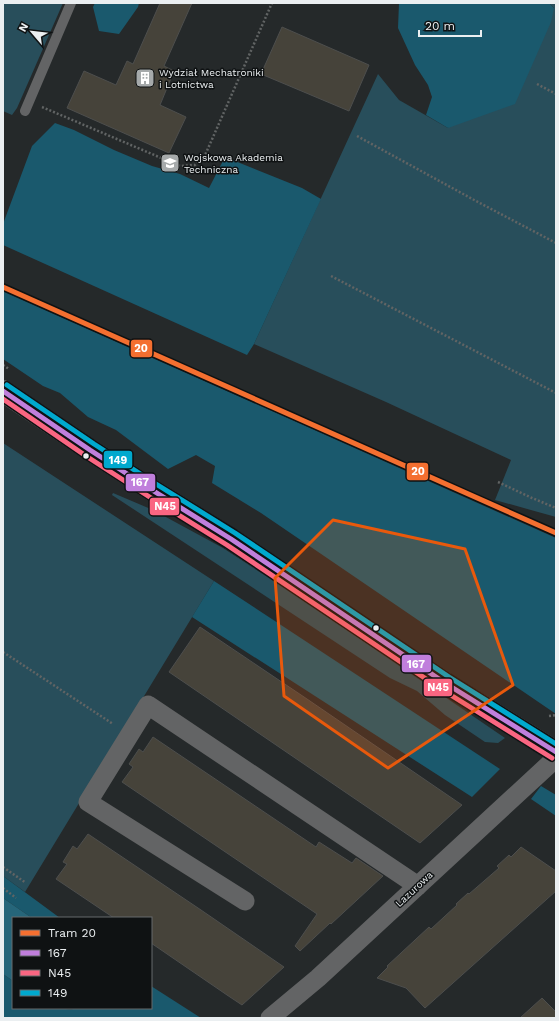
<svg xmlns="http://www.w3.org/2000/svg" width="559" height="1021" viewBox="0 0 559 1021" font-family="'Work Sans',sans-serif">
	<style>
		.green { fill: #284e5b }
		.forest { fill: #1a596d }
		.water { fill: #26667a }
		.building { fill: #46433a; stroke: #4d4e4d }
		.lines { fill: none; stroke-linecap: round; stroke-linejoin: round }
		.path { stroke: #616464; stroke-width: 2.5; stroke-dasharray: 2 2; stroke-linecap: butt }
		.service { stroke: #636465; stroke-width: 10 }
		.minor { stroke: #636465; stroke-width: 19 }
		.tertiary { stroke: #636465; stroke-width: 22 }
		.bus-1-casing { stroke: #0f1213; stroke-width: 8 }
		.bus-2-casing { stroke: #0f1213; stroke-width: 8 }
		.bus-3-casing { stroke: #0f1213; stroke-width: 8 }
		.bus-1 { stroke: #c07fdc; stroke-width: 5 }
		.bus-2 { stroke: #fa6682; stroke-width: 5 }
		.bus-3 { stroke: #00a9ce; stroke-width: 5 }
		.tram-1-casing { stroke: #0f1213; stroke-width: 8 }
		.tram-1 { stroke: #f46f30; stroke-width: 5 }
		.marked { fill: #e8590c; fill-opacity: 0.2; stroke: #e8590c; stroke-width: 3; stroke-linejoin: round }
		.bus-dot { fill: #ebeff1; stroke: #0f1213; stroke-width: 1.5 }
		.labels { text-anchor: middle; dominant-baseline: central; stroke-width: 3; stroke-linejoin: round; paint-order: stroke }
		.poi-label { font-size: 10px; fill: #ebeff1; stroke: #0f1213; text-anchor: start }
		.street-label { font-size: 10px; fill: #ebeff1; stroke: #0f1213 }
		.line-badge { stroke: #0f1213; stroke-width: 1.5 }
		.badge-label { font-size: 11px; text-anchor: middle; font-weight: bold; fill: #fff }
	</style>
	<rect width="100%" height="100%" fill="#25292a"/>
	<path class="green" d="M3,3H63L17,108L12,115L3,111Z
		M549,3H556V517L495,500L511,460L386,402L254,344L378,74L399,100L448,128L554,8Z
		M3,443L214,581L25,892L3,876Z
		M113,493L153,510L223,548L300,598L505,738L498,743L485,742L445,715L417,691L390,678L112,495Z"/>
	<path class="forest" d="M95,3H139L138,7L119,34L99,31L93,7Z
		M399,3H549L554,8L551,22L515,104L448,128L426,115L432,97L428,85L415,65L398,28Z
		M55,123L74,130L114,150L152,166L180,174L209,188L225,157L302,188L321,199L254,344L247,355L3,245V224L32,146Z
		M3,291L556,538V714L261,513L212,483L215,466L196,455L168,469L116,430L88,417L60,393L43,386L3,359Z
		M214,581L500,769L472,797L192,617Z
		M541,786L556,795V816L531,799Z
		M3,876L60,918H32L3,898Z
		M3,974L13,981V1008C26,1008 39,1008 52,1008C61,1008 69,1011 78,1008H151V986L201,1018H3Z"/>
	<path class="water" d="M3,898L32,918H13V981L3,974Z"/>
	<path class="building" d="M160,3H192L164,66L174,71L160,105L186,117L169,153L67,108L84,71L116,85L127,61L133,64Z
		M282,27L369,65L349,111L261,74Z
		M200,627L307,699L462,805L420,843L301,762L169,672Z
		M153,737L316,847L319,842L352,863L356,858L383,876L331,924L330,923L300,951L295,946L317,914L122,782L133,767L129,764L139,749L143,752Z
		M88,834L201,910L284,967L242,1005L227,995L151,943V918H114L56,879L67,864L63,862L73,846L77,849Z
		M521,847L556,871V891L425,1008L406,988L377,978L388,967L387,966L429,927L431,929L457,905L456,904L468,893L469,894L499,868L497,866L509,855L511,857Z
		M542,998L556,1012V1018H520Z"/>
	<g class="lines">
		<path class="path" d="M537,84L556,94
			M42,107L180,166L195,165L206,153L272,3
			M357,136L476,201L556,243
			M331,276L556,393
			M3,365L9,369
			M498,482L532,498L556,508
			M3,652L113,724
			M549,716L556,715
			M3,867L26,883
			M3,888L16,898"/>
		<path class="service" d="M25,111L71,3"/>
		<path class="minor" d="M245,901L88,802L148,705L418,886
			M270,1018L318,978L556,758"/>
		<path class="tertiary" d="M3,391L90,450L152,490L231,539L373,635L445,683L556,752"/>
		<g class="bus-1-casing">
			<path id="bus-1" d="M3,391L90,450L152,490L231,539L445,683L556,752"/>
		</g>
		<g class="bus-2-casing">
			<path id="bus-2" d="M3,399L86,456L148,496L227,545L441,689L552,758"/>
		</g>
		<g class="bus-3-casing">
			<path id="bus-3" d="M7,385L94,444L156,484L235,533L449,677L556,744"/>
		</g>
		<use href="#bus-1" class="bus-1"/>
		<use href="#bus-2" class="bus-2"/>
		<use href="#bus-3" class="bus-3"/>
		<g class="tram-1-casing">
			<path id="tram-1" d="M3,287L556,533"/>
		</g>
		<use href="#tram-1" class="tram-1"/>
	</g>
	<path class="marked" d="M333,520L465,549L513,685L388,768L284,696L275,578Z"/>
	<defs>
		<g id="building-square" transform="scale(1)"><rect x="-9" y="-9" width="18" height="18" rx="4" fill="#a6aaab" stroke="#0f1213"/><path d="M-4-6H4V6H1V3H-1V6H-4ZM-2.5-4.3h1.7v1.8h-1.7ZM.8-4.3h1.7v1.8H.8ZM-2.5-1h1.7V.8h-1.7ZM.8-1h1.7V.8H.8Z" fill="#fff"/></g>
		<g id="university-square" transform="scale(1)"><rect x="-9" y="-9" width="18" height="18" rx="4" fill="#a6aaab" stroke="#0f1213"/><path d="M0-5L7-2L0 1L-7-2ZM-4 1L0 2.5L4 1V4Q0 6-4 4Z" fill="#fff"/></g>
	</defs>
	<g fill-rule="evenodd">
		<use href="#building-square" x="145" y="78"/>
		<use href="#university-square" x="170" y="163"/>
	</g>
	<g class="bus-dot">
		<circle cx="86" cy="456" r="3.5"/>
		<circle cx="376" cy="628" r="3.5"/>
	</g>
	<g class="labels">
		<g class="poi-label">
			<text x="159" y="72">Wydział Mechatroniki<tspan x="159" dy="12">i Lotnictwa</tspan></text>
			<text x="184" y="157">Wojskowa Akademia<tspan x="184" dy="12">Techniczna</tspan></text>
		</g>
		<g class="street-label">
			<text transform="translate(414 889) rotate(-43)">Lazurowa</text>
		</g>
	</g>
	<g class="line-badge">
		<rect x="130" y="339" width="23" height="19" rx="4" fill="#f46f30"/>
		<rect x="103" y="450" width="30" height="19" rx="4" fill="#00a9ce"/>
		<rect x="406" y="462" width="23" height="19" rx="4" fill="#f46f30"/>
		<rect x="125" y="473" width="31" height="19" rx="4" fill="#c07fdc"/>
		<rect x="149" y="497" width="31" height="19" rx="4" fill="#fa6682"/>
		<rect x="401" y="654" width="31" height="19" rx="4" fill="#c07fdc"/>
		<rect x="423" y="678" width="30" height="19" rx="4" fill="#fa6682"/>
	</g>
	<g class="badge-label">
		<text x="141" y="352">20</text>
		<text x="118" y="464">149</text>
		<text x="418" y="475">20</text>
		<text x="140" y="486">167</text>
		<text x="165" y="510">N45</text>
		<text x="416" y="668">167</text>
		<text x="438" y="691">N45</text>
	</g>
	<rect width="559" height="1021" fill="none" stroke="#ebeff1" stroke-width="8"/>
	<rect x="12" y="917" width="140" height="92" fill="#0f1213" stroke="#676a6c"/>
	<rect x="20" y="930" width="20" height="6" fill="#f46f30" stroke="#676a6c"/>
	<text x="48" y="937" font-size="12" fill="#ebeff1">Tram 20</text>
	<rect x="20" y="950" width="20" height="6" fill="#c07fdc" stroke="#676a6c"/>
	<text x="48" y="957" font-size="12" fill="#ebeff1">167</text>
	<rect x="20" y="970" width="20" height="6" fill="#fa6682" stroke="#676a6c"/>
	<text x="48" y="977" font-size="12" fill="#ebeff1">N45</text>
	<rect x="20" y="990" width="20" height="6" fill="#00a9ce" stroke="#676a6c"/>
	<text x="48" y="997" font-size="12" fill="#ebeff1">149</text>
	<g transform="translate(32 32) rotate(298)" stroke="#0f1213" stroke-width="3" paint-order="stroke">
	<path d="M0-3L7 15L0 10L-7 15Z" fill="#ebeff1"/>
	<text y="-6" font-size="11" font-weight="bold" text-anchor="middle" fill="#ebeff1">N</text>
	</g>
	<path d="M419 30v6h62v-6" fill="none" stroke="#ebeff1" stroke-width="2"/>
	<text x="425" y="30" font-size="12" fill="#ebeff1" stroke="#0f1213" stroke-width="3" paint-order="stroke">20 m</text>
</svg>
